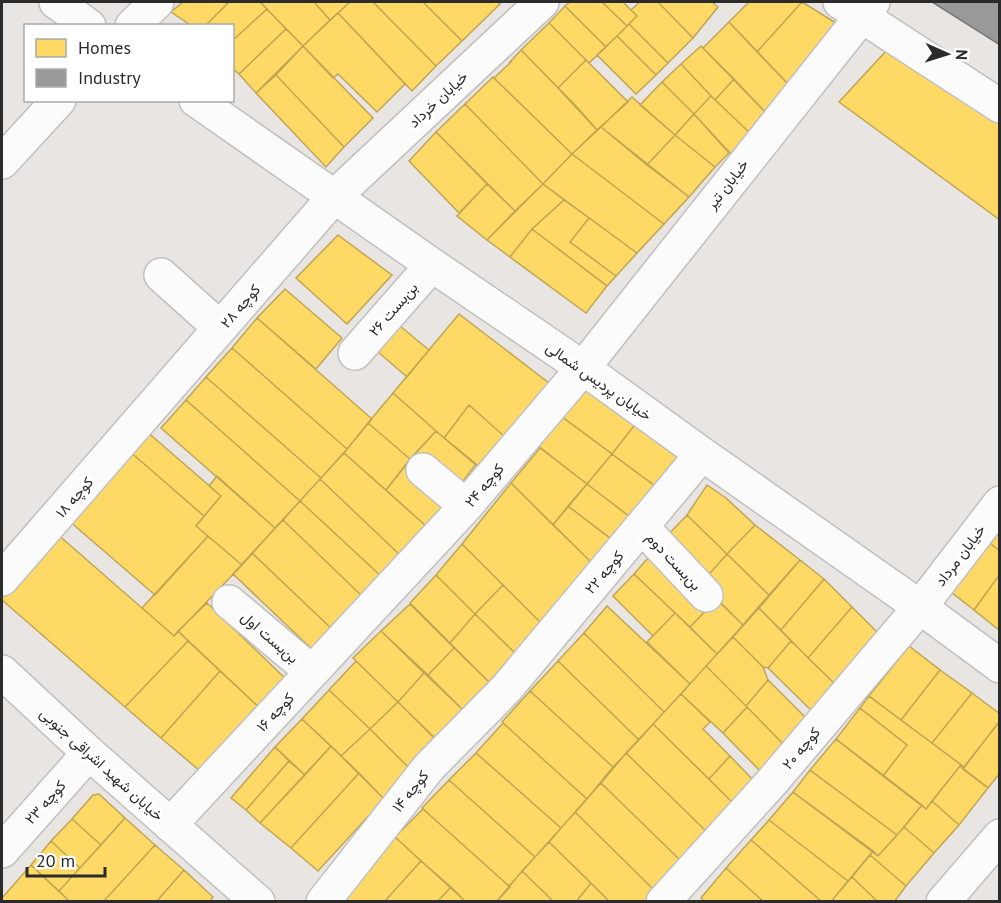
<svg xmlns="http://www.w3.org/2000/svg" width="1001" height="903" viewBox="0 0 1001 903" font-family="'PT Sans',Vazirmatn,sans-serif">
	<style>
		.homes { fill: #ffd966; stroke: #bfa554; stroke-width: 1.5 }
		.industry { fill: #999; stroke: #787878; stroke-width: 1.5 }
		.lines { fill: none; stroke-linecap: round; stroke-linejoin: round }
		.minor-casing { stroke: #c1c0c0; stroke-width: 36 }
		.minor { stroke: #fcfbfb; stroke-width: 33 }
		.labels { text-anchor: middle; dominant-baseline: central; stroke-width: 6; stroke-linejoin: round; paint-order: stroke }
		.street-label { font-size: 15px; fill: #2b2b2b; stroke: #fff }
	</style>
	<rect width="100%" height="100%" fill="#e8e5e2"/>
	<path class="homes" d="M183,2H224L227,4L205,26H192L171,12Z
		M229,2H260L267,9L232,41V26H205Z
		M260,2H314L330,20L303,46Z
		M314,2H350L330,20Z
		M350,2H373L436,66L412,91L338,13Z
		M373,2H423L462,41L436,66Z
		M423,2H498L500,4L462,41Z
		M570,2H602L627,26L606,47L565,6Z
		M602,2H623L637,16L627,26Z
		M640,2H658L693,38L668,63L629,24L637,16L631,10Z
		M658,2H712L718,7L693,38Z
		M749,2H802L757,52L729,22Z
		M802,2L841,26L792,88L757,52Z
		M565,6L606,47L589,63L549,23Z
		M267,9L286,29L239,74L232,68V41Z
		M338,13L405,84L377,112L338,74L333,78L303,46Z
		M729,22L792,88L767,114L703,48Z
		M549,23L586,60L558,88L521,50Z
		M629,24L668,63L656,75L617,36Z
		M286,29L303,46L256,93L239,74Z
		M617,36L656,75L636,94L597,55Z
		M303,46L373,118L344,147L276,75Z
		M701,46L734,79L715,100L681,64Z
		M521,50L576,106L597,130L572,154L494,78L511,62H510Z
		M887,50L1000,124V220L839,102Z
		M586,60L628,102L597,130L558,88Z
		M681,64L711,96L694,114L662,82Z
		M276,75L344,147L326,167L256,93Z
		M493,77L572,154L543,184L465,104Z
		M734,79L767,114L750,133L715,100Z
		M662,82L694,114L675,135L640,105Z
		M711,96L750,133L731,154L694,114Z
		M632,97L675,135L647,165L601,127Z
		M465,104L543,184L515,211L436,132Z
		M694,114L729,153L715,167L675,135Z
		M601,127L689,197L664,224L572,154Z
		M436,132L487,184L459,213L409,161Z
		M675,135L715,167L689,197L647,165Z
		M572,154L664,224L637,253L543,184Z
		M487,184L515,211L487,240L457,216Z
		M543,184L564,200L532,229L510,257L487,240Z
		M564,200L589,218L570,242L616,276L607,286L532,229Z
		M589,218L637,253L616,276L570,242Z
		M532,229L607,286L586,313L510,257Z
		M338,235L392,275L347,324L296,278Z
		M285,289L342,338L316,369L257,318Z
		M459,314L549,383L504,436L469,405L444,438L393,393Z
		M257,318L372,419L347,449L232,348Z
		M400,326L429,350L407,377L377,351Z
		M232,348L347,449L321,478L206,377Z
		M206,377L321,478L300,501L186,400Z
		M587,384L637,422L612,454L561,416Z
		M393,393L436,431L410,459L368,423Z
		M186,400L300,501L275,528L161,428Z
		M469,405L504,436L477,466L444,438Z
		M561,416L612,454L587,484L537,445Z
		M637,422L684,457L659,489L612,454Z
		M368,423L410,459L386,490L344,453Z
		M145,430L221,496L204,516L128,450Z
		M436,431L476,464L457,489L416,453Z
		M540,448L587,484L553,525L511,483Z
		M128,450L204,516L196,526L208,536L155,595L68,520Z
		M344,453L426,526L401,556L320,479Z
		M612,454L659,489L634,520L587,484Z
		M406,465L448,501L426,526L386,490Z
		M217,476L275,528L242,565L196,526L221,496L209,486Z
		M320,479L401,556L382,577L300,501Z
		M511,483L594,565L541,623L462,544Z
		M587,484L634,520L615,542L568,506Z
		M707,485L726,498L755,525L727,554L687,515Z
		M300,501L382,577L364,598L283,520Z
		M568,506L614,541L594,565L553,525Z
		M687,515L727,554L704,580L665,538Z
		M1000,517V551L982,537Z
		M283,520L364,598L335,632L252,553Z
		M755,525L800,560L769,595L727,554Z
		M56,533L174,636L178,631L188,641L125,707L2,600V591Z
		M208,536L242,565L174,636L142,608Z
		M982,537L1000,551V574L974,610L946,588Z
		M462,544L503,585L475,614L436,575Z
		M655,550L710,606L690,627L634,574Z
		M252,553L335,632L316,653L233,574Z
		M727,554L769,595L743,625L707,590L704,580Z
		M800,560L824,579L781,630L759,608Z
		M634,574L675,613L653,636L613,596Z
		M1000,574V629L999,630L974,610Z
		M436,575L475,614L450,643L410,603Z
		M824,579L852,607L808,658L781,630Z
		M503,585L541,623L515,653L475,614Z
		M717,599L743,625L717,654L690,627Z
		M207,603L290,683L264,712L178,631Z
		M410,604L454,648L428,675L381,631Z
		M607,606L690,684L664,712L584,633Z
		M852,607L882,637L839,688L808,658Z
		M759,608L791,641L768,668L763,667L733,637Z
		M675,613L717,654L690,684L647,642Z
		M475,614L515,653L489,682L450,643Z
		M381,631L424,673L398,702L353,658Z
		M584,633L664,712L639,740L558,661Z
		M733,637L763,667L768,680L746,706L706,666Z
		M188,641L220,671L161,738L125,707Z
		M791,641L839,688L816,715L768,668Z
		M909,646L940,670L901,720L869,696Z
		M454,648L489,682L465,712L428,675Z
		M356,661L398,702L370,729L329,690Z
		M558,661L639,740L613,767L530,691Z
		M706,666L747,707L723,733L681,694Z
		M940,670L972,693L932,743L901,720Z
		M220,671L264,712L206,776L161,738Z
		M424,673L465,712L438,741L398,702Z
		M768,680L810,722L786,747L746,706Z
		M329,690L370,729L341,756L302,719Z
		M530,691L613,767L587,799L502,722Z
		M972,693L1000,714V721L964,767L932,743Z
		M681,694L710,722L703,729L730,756L709,779L653,724Z
		M869,696L964,767L963,769L960,766L926,809L883,776L907,745L860,708Z
		M398,702L439,743L411,770L370,729Z
		M747,707L786,747L761,772L723,733Z
		M860,708L907,745L883,776L836,739Z
		M302,719L331,746L305,775L275,747Z
		M999,722L1000,773L988,788L963,769Z
		M503,723L587,799L561,828L476,753Z
		M653,724L734,804L708,833L626,753Z
		M370,729L411,770L384,799L341,756Z
		M836,739L922,805L897,835L810,770Z
		M331,746L359,773L291,848L260,823Z
		M275,747L289,761L246,810L231,798Z
		M476,753L561,828L535,857L449,780Z
		M626,753L708,833L682,862L601,783Z
		M730,756L754,781L734,804L709,779Z
		M289,761L305,775L260,823L246,810Z
		M960,766L988,788L959,825L932,801Z
		M810,770L897,835L878,856L793,792Z
		M359,773L384,799L318,871L291,848Z
		M449,780L535,857L509,886L422,808Z
		M601,783L682,862L656,892L575,812Z
		M793,792L873,851L848,881L769,820Z
		M99,794L125,818L101,845L72,819L93,795Z
		M932,801L959,825L934,853L904,827L922,805L926,809Z
		M423,809L510,887L497,901L466,902L395,837Z
		M575,812L656,892L648,902H610L549,842Z
		M125,818L155,845L103,902H70L59,891Z
		M72,819L101,845L80,868L51,841Z
		M769,820L848,881L833,899L835,902H822L751,840Z
		M904,827L934,853L906,886L870,855L873,851L878,856Z
		M395,837L421,861L384,902H336Z
		M751,840L822,902H764L726,868Z
		M51,841L80,868L59,891L31,865Z
		M549,842L591,883L576,902H554L522,871Z
		M155,845L184,870L156,902H103Z
		M870,855L906,886L894,902H878L852,877Z
		M421,861L451,887L437,902H384Z
		M31,865L70,902H2V898Z
		M726,868L764,902H705L701,898Z
		M184,870L213,897L209,902H156Z
		M522,871L554,902L497,901Z
		M852,877L878,902H835L833,899Z
		M591,883L610,902H576Z
		M451,887L466,902H437Z"/>
	<path class="industry" d="M932,2H1000V45Z"/>
	<g class="lines">
		<g class="minor-casing">
			<path id="minor" d="M56,2L89,26
				M840,2L1000,106
				M132,26L157,2
				M196,100L432,265L583,368L702,454L920,607L1000,666
				M2,162L59,100
				M161,275L220,328
				M355,353L432,265
				M423,470L466,506
				M642,527L706,595
				M2,579L334,197L542,2
				M229,602L312,672
				M2,672L89,753L258,902
				M170,825L466,506L583,368L873,2
				M2,851L89,753
				M323,902L429,767L506,689L702,454
				M663,902L771,783L920,607L1000,503
				M943,902L1000,836"/>
		</g>
		<use href="#minor" class="minor"/>
	</g>
	<g class="labels">
		<g class="street-label">
			<text transform="translate(438 99) rotate(-43)">خیابان خرداد</text>
			<text transform="translate(727 184) rotate(-52)">خیابان تیر</text>
			<text transform="translate(240 306) rotate(-49)">کوچه ۲۸</text>
			<text transform="translate(393 309) rotate(-49)">بن‌بست ۲۶</text>
			<text transform="translate(599 381) rotate(35)">خیابان پردیس شمالی</text>
			<text transform="translate(484 485) rotate(-50)">کوچه ۲۴</text>
			<text transform="translate(74 497) rotate(-49)">کوچه ۱۸</text>
			<text transform="translate(960 555) rotate(-53)">خیابان مرداد</text>
			<text transform="translate(674 561) rotate(47)">بن‌بست دوم</text>
			<text transform="translate(604 572) rotate(-50)">کوچه ۲۲</text>
			<text transform="translate(270 637) rotate(41)">بن‌بست اول</text>
			<text transform="translate(275 712) rotate(-47)">کوچه ۱۶</text>
			<text transform="translate(801 748) rotate(-50)">کوچه ۲۰</text>
			<text transform="translate(102 764) rotate(42)">خیابان شهید اشراقی جنوبی</text>
			<text transform="translate(410 791) rotate(-51)">کوچه ۱۴</text>
			<text transform="translate(45 802) rotate(-48)">کوچه ۲۳</text>
		</g>
	</g>
	<rect width="1001" height="903" fill="none" stroke="#2b2b2b" stroke-width="6"/>
	<rect x="24" y="24" width="210" height="78" fill="#ffffff" stroke="#aaaaaa" stroke-width="1.5"/>
	<rect x="36" y="39" width="30" height="18" fill="#ffd966" stroke="#aaaaaa" stroke-width="1.5"/>
	<text x="78" y="54" font-size="18" fill="#2b2b2b">Homes</text>
	<rect x="36" y="69" width="30" height="18" fill="#999999" stroke="#aaaaaa" stroke-width="1.5"/>
	<text x="78" y="84" font-size="18" fill="#2b2b2b">Industry</text>
	<g transform="translate(947 54) rotate(93)" stroke="#ffffff" stroke-width="4.5" paint-order="stroke">
	<path d="M0-4.5L10 22L0 15L-10 22Z" fill="#2b2b2b"/>
	<text y="-9" font-size="16" font-weight="bold" text-anchor="middle" fill="#2b2b2b">N</text>
	</g>
	<path d="M27 867v9h78v-9" fill="none" stroke="#2b2b2b" stroke-width="3"/>
	<text x="36" y="867" font-size="18" fill="#2b2b2b" stroke="#ffffff" stroke-width="4.5" paint-order="stroke">20 m</text>
</svg>
